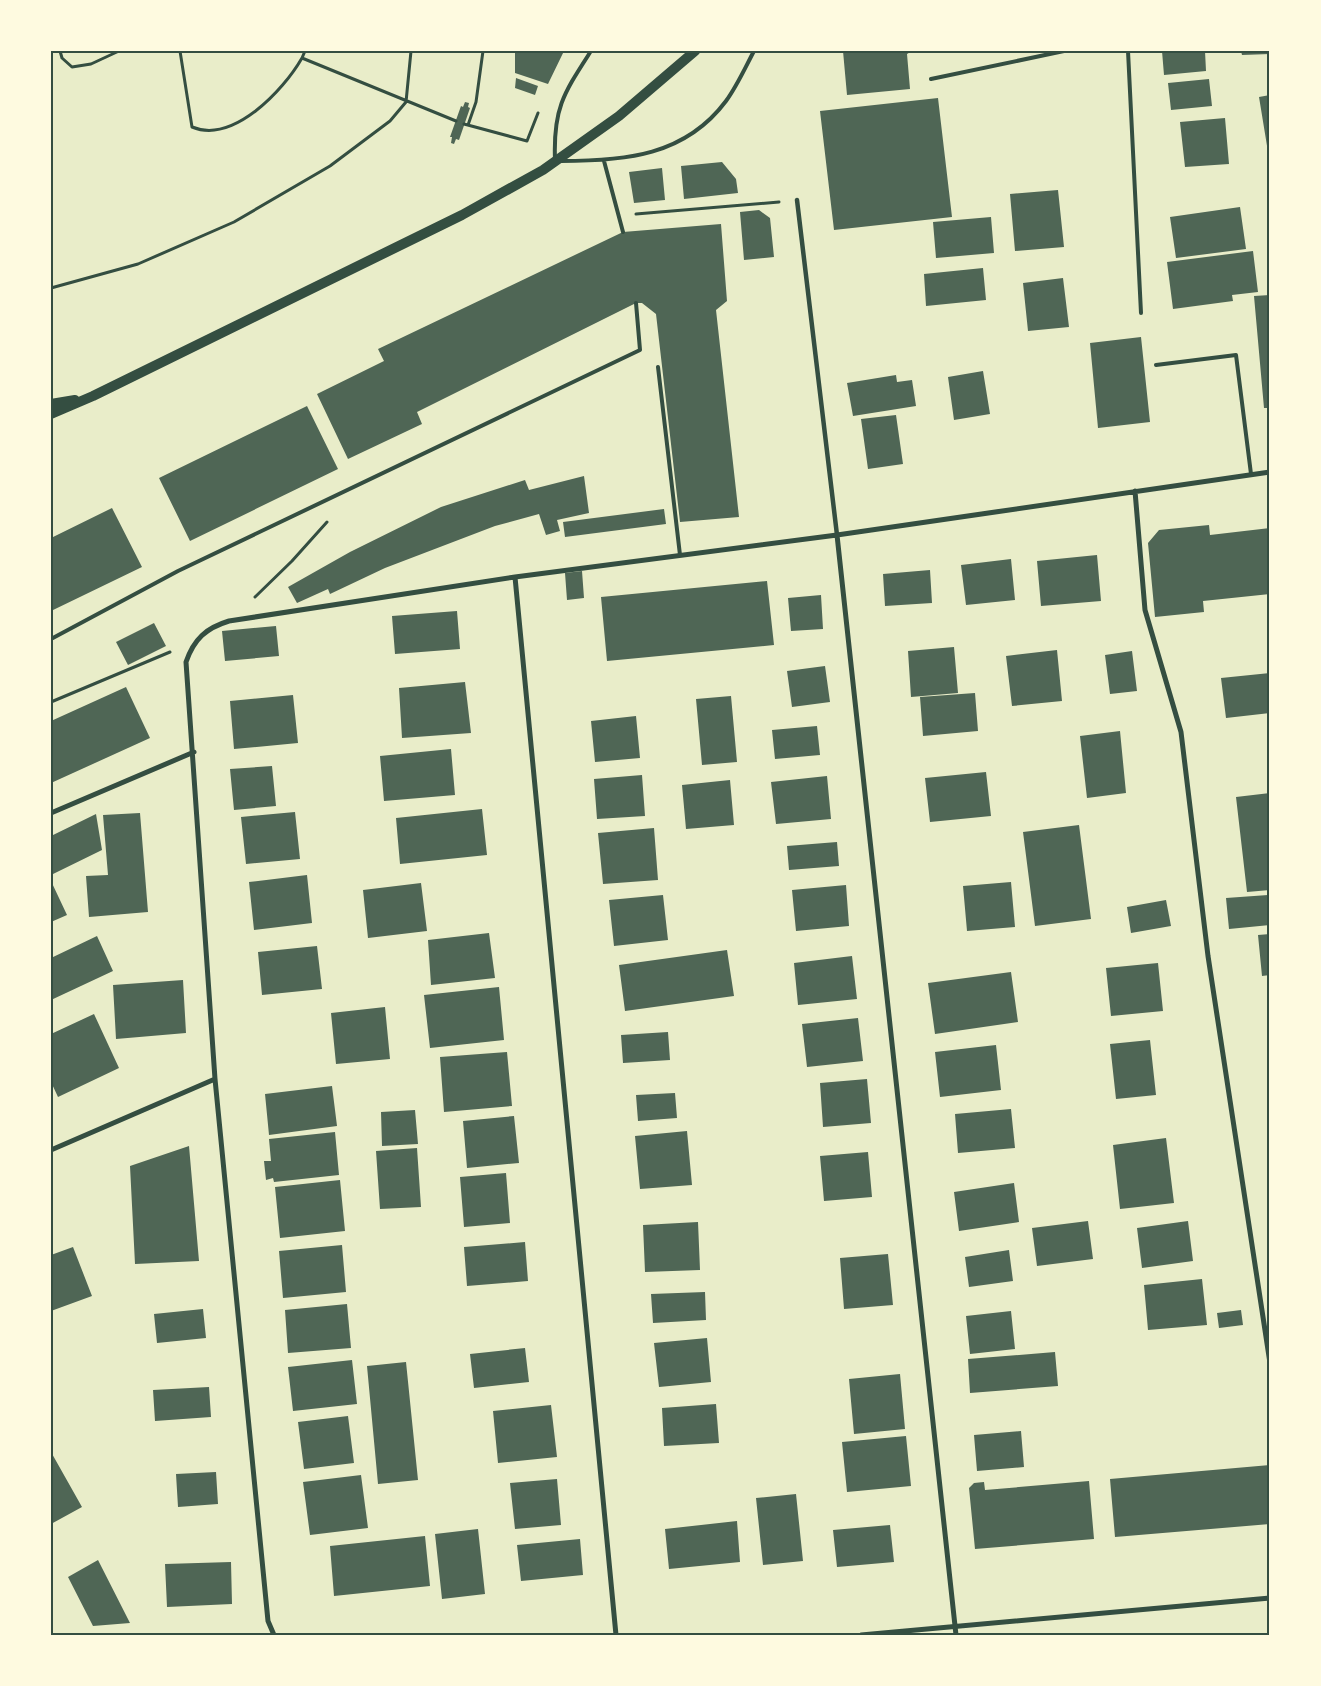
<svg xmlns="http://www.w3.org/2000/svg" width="1321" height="1686" viewBox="0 0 1321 1686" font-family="'Fira Sans Condensed',sans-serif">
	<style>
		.building { fill: #4f6655 }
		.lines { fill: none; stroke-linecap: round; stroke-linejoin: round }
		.path { stroke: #344e41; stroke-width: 3 }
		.service { stroke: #344e41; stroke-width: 4 }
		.pedestrian { stroke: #344e41; stroke-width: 4.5 }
		.minor { stroke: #344e41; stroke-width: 5 }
		.secondary { stroke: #344e41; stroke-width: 10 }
		.neatline { fill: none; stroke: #344e41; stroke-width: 2 }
	</style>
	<rect width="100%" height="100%" fill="#e9edc9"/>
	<path class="building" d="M515,51H564L548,84L515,73Z
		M843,51H912L907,54L910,89L847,95Z
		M1162,51H1205L1206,71L1164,75Z
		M1241,51H1270V54L1242,55Z
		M516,78L538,86L535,95L515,88Z
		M1209,79L1212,106L1171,110L1168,83Z
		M1270,95V158H1269L1259,97Z
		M938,98L952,217L834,230L820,111Z
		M465,102L469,103L468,107L470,108L459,140L456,139L454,144L451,143L452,137H450L461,106L463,107Z
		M1225,118L1229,164L1185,167L1180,122Z
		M722,162L736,179L738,193L684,199L681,166Z
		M662,168L665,200L634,203L629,172Z
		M1058,190L1064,247L1015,251L1010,194Z
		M1240,207L1246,249L1176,258L1170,217Z
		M759,210L770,218L774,257L744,260L740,212Z
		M991,217L994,253L936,258L933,222Z
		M721,224L727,301L716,310L739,517L680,522L656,314L642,303H636L417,412L422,424L348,459L317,394L384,361L378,349L623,232Z
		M1253,251L1258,292L1232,295L1233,301L1173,309L1167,262Z
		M983,268L986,300L926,306L924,274Z
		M1063,278L1069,327L1028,331L1023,283Z
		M1270,295V408H1264L1254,296Z
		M1141,337L1150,422L1098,428L1090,343Z
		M983,371L990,414L954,420L948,377Z
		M896,375L897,382L912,380L916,406L853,416L847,383Z
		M307,406L338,469L190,541L159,478Z
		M896,415L903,464L868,469L861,419Z
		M584,476L589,513L557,520L560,531L546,535L539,514L495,526L385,568L330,594L328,589L297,603L288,587L350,552L441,507L525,480L529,490Z
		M112,508L142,567L51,611V538Z
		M664,509L666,524L565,537L563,522Z
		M1209,525L1210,535L1270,528V594L1203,601L1204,612L1155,617L1148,543L1159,530Z
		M1097,555L1101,601L1041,606L1037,561Z
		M1011,559L1015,600L966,605L961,565Z
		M930,570L932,603L885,606L883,574Z
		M582,571L584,598L567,600L565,573Z
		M767,581L774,645L607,661L601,597Z
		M821,595L823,629L791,631L788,598Z
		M457,611L460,649L395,654L392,616Z
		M154,623L166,646L128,665L116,642Z
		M276,626L279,656L225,661L222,631Z
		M954,647L958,693L911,697L908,651Z
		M1057,650L1062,701L1012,706L1006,656Z
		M1132,651L1137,691L1110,694L1105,655Z
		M825,666L830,702L792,707L787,671Z
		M1270,673V713L1226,718L1221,678Z
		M465,682L471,733L402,738L399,688Z
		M126,687L150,738L51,783V721Z
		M975,693L978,731L923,736L920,697Z
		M293,695L298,743L234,749L230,701Z
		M731,696L737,762L702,765L696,699Z
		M636,716L640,758L595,762L591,721Z
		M817,726L820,755L775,759L772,730Z
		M1120,731L1126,793L1087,798L1080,736Z
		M451,749L455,795L384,801L380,756Z
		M272,766L276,806L234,810L230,769Z
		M986,772L991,816L930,822L925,778Z
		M642,775L645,816L597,819L594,779Z
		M827,776L831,819L776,824L771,782Z
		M730,780L734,825L686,829L682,785Z
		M1270,793V890L1247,892L1236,797Z
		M482,809L487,855L400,864L396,818Z
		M295,812L300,859L246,864L241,817Z
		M140,813L148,912L89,917L86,876L108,875L103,815Z
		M96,814L102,850L51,875V836Z
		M1079,825L1091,919L1035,926L1023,832Z
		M654,828L658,880L603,884L598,833Z
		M837,842L839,866L789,870L787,846Z
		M307,875L312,923L254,930L249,882Z
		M51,881L67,915L51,922Z
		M1011,882L1015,927L967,931L963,886Z
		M421,883L427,931L368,938L363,890Z
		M846,885L849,926L796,931L792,890Z
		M663,895L668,940L614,946L609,900Z
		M1268,895L1270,925L1229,929L1226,898Z
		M1166,900L1171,926L1131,933L1127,907Z
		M489,933L495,978L431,985L428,940Z
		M1270,934V975L1262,976L1258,935Z
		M97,936L113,971L51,1000V958Z
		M317,946L322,989L262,995L258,952Z
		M727,950L734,996L625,1011L619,965Z
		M852,956L857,999L798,1005L794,963Z
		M1158,963L1163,1011L1111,1016L1106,968Z
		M1011,972L1018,1022L935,1034L928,983Z
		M183,980L186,1033L116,1039L113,985Z
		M499,987L504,1040L430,1048L424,995Z
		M385,1007L390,1059L336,1064L331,1013Z
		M94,1014L119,1068L58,1097L51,1082V1034Z
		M858,1018L863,1061L807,1067L802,1024Z
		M668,1032L670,1060L623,1063L621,1035Z
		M1150,1040L1156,1095L1116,1099L1110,1044Z
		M996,1045L1001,1090L940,1097L935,1052Z
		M507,1052L512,1106L444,1112L440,1057Z
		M867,1079L871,1123L823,1127L820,1083Z
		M332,1086L337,1126L269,1135L265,1094Z
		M675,1093L677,1118L638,1121L636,1095Z
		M1011,1109L1015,1148L958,1153L955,1114Z
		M415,1110L418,1144L382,1146L381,1112Z
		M514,1116L519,1163L467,1168L463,1121Z
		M687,1131L692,1185L640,1189L635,1136Z
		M335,1132L339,1175L274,1182L273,1178L266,1180L264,1161H271L269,1139Z
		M1166,1138L1174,1203L1120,1209L1113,1145Z
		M189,1146L199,1261L135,1264L130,1166Z
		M417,1148L421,1207L380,1209L376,1151Z
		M868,1152L872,1197L824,1201L820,1156Z
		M506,1173L510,1223L464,1227L460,1177Z
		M340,1180L345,1231L280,1238L275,1187Z
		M1014,1183L1019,1222L959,1231L954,1192Z
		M1088,1221L1093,1259L1037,1266L1032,1228Z
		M1188,1221L1193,1261L1142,1268L1137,1228Z
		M698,1222L700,1270L645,1272L643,1225Z
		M525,1242L528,1281L467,1286L464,1247Z
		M342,1245L346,1292L283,1298L279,1251Z
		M73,1247L92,1296L51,1311V1255Z
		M1009,1250L1013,1281L969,1287L965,1257Z
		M888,1254L893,1305L844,1309L840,1258Z
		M1202,1279L1207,1325L1148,1330L1144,1285Z
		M705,1292L706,1320L653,1323L651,1294Z
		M347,1304L351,1348L288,1353L285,1310Z
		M203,1309L206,1338L157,1343L154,1314Z
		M1241,1310L1243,1325L1219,1328L1217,1313Z
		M1011,1311L1015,1349L970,1354L966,1316Z
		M707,1338L711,1382L659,1387L654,1343Z
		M525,1348L529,1382L474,1388L470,1354Z
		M1055,1352L1058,1386L970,1393L968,1359Z
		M352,1360L357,1404L293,1411L288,1367Z
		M406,1362L418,1480L378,1484L367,1366Z
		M900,1374L905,1429L854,1434L849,1379Z
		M209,1387L211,1417L155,1421L153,1390Z
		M716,1404L719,1443L664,1446L662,1408Z
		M551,1405L557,1457L498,1463L493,1411Z
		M348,1416L354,1463L304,1469L298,1422Z
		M1021,1431L1024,1467L977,1471L974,1435Z
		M906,1436L911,1486L847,1492L842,1442Z
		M51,1452L82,1507L51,1524Z
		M1270,1465V1524L1115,1537L1110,1479Z
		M216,1472L218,1504L178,1507L176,1474Z
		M361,1475L368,1528L310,1535L303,1482Z
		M557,1479L561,1525L515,1529L510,1483Z
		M1089,1481L1094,1539L975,1549L969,1488L974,1483L984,1482L985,1490Z
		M796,1494L803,1561L763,1565L756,1498Z
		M737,1521L740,1562L669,1569L665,1529Z
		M890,1525L894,1562L837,1567L833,1530Z
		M478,1529L485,1594L442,1599L435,1534Z
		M425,1536L430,1586L334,1596L330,1546Z
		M580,1539L583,1575L521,1581L517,1545Z
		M98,1560L130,1623L93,1626L68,1577Z
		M231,1562L232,1604L167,1607L165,1564Z"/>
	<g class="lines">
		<path class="path" d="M60,51L62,58L72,67L91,64L119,51
			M180,51L192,127C233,144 283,91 302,58L456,121
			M302,58L305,51
			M464,124L527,141L538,113
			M468,125L476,102L483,51
			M636,214L779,202
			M51,288L138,264L234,222L330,166L390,121L406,102L411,51
			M255,597L292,561L327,522
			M51,702L170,652"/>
		<path class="service" d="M1128,51L1141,313
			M931,79L1064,51
			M555,160C553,108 564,93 591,51
			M561,161C625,161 685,156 726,101C737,86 745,68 754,51
			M604,161L623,232
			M1156,365L1236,355L1251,474
			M658,367L680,555
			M51,639L178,571L640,350L636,303"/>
		<path class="pedestrian" d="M797,200L837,535"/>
		<path class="minor" d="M1135,491L1145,610L1181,732L1208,956L1270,1363
			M837,535L956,1635
			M515,577L616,1635
			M51,813L194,752
			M51,1150L215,1079
			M274,1635L268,1621L215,1079L186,662C194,639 206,628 229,621L515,577L837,535L1270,472
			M861,1635L1270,1598"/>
		<path class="secondary" d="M51,404L75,400
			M51,414L93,396L462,215L543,170L619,116L695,51"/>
	</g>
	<rect width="1321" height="1686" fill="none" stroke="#fefae0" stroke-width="105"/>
	<rect x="52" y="52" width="1216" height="1582" class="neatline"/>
</svg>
